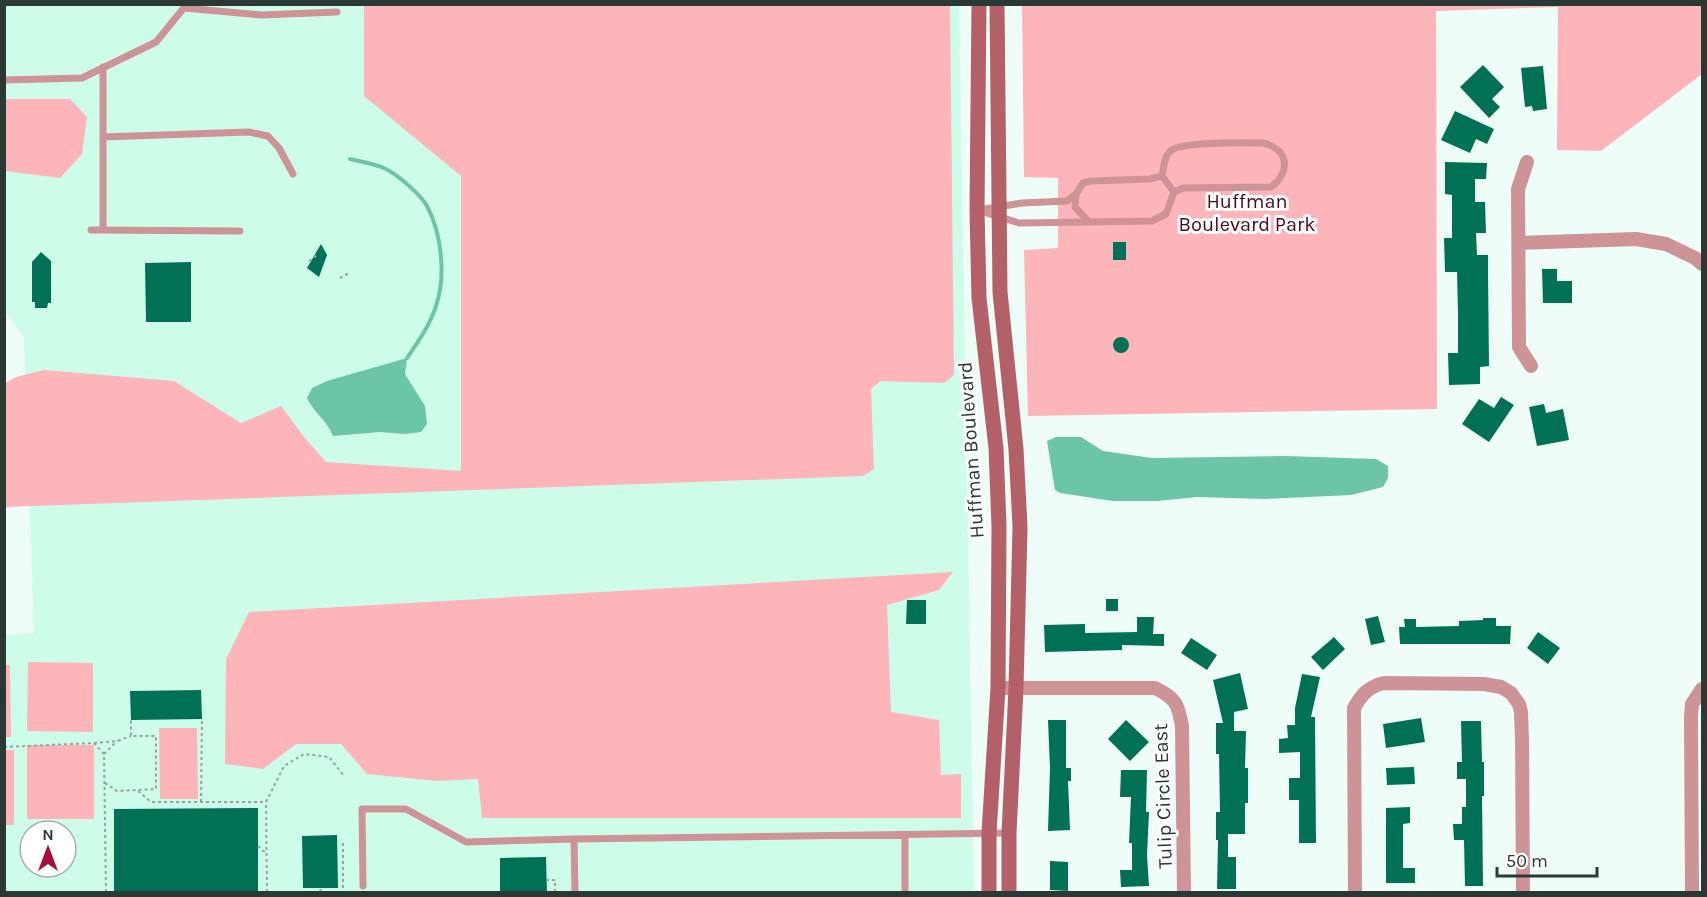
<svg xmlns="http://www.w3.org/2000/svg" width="1707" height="897" viewBox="0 0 1707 897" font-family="Karla,sans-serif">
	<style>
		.built { fill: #cdfde9; fill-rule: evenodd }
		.green { fill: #fdb5ba }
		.water { fill: #6cc5a4 }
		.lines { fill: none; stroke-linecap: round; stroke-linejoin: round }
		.stream { stroke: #6cc5a4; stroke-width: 4 }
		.building { fill: #007155 }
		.path { stroke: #95a49e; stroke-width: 2; stroke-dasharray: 3 3; stroke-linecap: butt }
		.lane { stroke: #ce9397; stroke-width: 7 }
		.street { stroke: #ce9397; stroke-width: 14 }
		.secondary { stroke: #b36069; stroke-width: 15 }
		.labels { text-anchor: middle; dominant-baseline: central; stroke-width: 6; stroke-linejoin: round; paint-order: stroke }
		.park-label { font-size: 20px; fill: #500719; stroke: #fff }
		.street-label { font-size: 20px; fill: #2a3933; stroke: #fff }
	</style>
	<rect width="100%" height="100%" fill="#eefdf7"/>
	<path class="built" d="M5,5H959L974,892H5V635L34,633L24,338L4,310ZM30,831H66V867H30Z"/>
	<path class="green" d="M1022,4L1702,5V74L1601,151L1557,150L1558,7L1436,11L1437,409L1028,416L1024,250L1058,248V178L1024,177Z
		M364,5H950L954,375L944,383L880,381L871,389L874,469L863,476L5,507V383L16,377L44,370L174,381L241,423L281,406L304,437L326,462L461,471V176L364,96Z
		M4,99H70L87,117L82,154L60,178L5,171Z
		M953,572L939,590L887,605L891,712L939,720L941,775L961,774V818H482L478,779L437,781L367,774L341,744H296L263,769L225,764L226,659L249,612Z
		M28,662L93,663V732L27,731Z
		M4,665H10L11,737H5Z
		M159,728H197L198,799H160Z
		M27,745H94V819H27Z
		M5,750H14V825H5Z"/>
	<path class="water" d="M407,358L405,374L425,406L427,424L421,432L405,434L380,432L333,436C327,420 314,413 307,398L312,388L327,381Z
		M1056,437H1081L1103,451L1152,458L1285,456L1376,459L1388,466V478L1383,487L1351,495L1264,499L1197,497L1157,501H1113L1060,493L1055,490L1047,441Z"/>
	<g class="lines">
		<path class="stream" d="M350,159C362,162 376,164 386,169C398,175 421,195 427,206C442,234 446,277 436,306C430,325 418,342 407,358"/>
	</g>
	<path class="building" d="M1483,65L1504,87L1492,99L1500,107L1489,118L1460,87Z
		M1543,66L1547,109L1533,111L1532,106L1525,107L1521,68Z
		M1455,111L1494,129L1487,144L1476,139L1470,153L1441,140Z
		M1445,162L1487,163L1486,179H1475V202H1485L1486,233H1476L1477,255H1488V271L1489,366L1480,367V384L1449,385L1448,353H1458V314L1457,272H1445L1444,238H1452V195L1445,194Z
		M1113,242H1126V260H1113Z
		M321,244L327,255L319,277L307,268Z
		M41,252L51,261V303H48L47,308H35V302H32V262Z
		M191,262V322H146L145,263Z
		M1542,269H1557V281H1572V303H1543Z
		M1113 345a8 8 0 1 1 16 0a8 8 0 1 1-16 0Z
		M1501,397L1514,405L1489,442L1462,424L1479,399L1494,408Z
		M1544,404L1546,413L1563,409L1569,440L1537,446L1529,407Z
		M1106,599H1118V611H1106Z
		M907,600H926V624H906Z
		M1378,616L1385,642L1371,645L1365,619Z
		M1137,617H1154L1153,634H1164V646L1122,645V650L1045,652L1044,625L1085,624V633L1137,632Z
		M1483,618H1496V626H1511L1510,644H1400L1399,627H1405L1404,619H1416V627L1459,626V621L1483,620Z
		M1538,632L1560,648L1548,664L1527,648Z
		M1334,637L1345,649L1323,670L1311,657Z
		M1191,638L1217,655L1207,670L1181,653Z
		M1240,673L1248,709L1234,712V731H1246L1245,768H1248V803H1245V834H1228V857H1236V889H1217L1218,840H1216V812H1220L1219,754H1216V723H1223L1213,680Z
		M1302,674L1320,677L1311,717H1315L1316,843H1299V800H1289V778H1300V752L1279,753V739L1288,738L1287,725H1295V708Z
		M201,690L202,719L131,720L130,691Z
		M1421,718L1425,742L1386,748L1383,724Z
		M1048,720H1066V768H1071V781H1068L1070,830L1048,831L1050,768Z
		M1126,720L1149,742L1130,761L1108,739Z
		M1461,721H1481L1482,762H1484V796H1482L1483,886H1465L1464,840H1454L1453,824H1462V807H1466V779H1457V762H1462Z
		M1414,767L1415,784L1387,785L1386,768Z
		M1121,770H1147L1146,812H1149L1147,855L1149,886L1121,887L1120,870H1132V843H1129L1131,797H1120Z
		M1410,807V823L1403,824V868H1415V883H1386V808Z
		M258,808V892H114V809Z
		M337,835L338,888H303L302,836Z
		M546,857L547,892H500V858Z
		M1050,861L1068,862V891L1050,890Z"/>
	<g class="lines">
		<path class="path" d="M309,261L317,255
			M340,278L349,273
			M94,743L117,741L131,736
			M4,747L94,743L104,754
			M105,783L117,791L156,789V736H131V720
			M138,791L151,802H266
			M201,802L202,719
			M343,843V892
			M258,846L267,854
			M546,880H555V892
			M106,892L104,754L117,741
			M267,892L266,802L284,766L304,754L329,757L344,776
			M320,892L321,888"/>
		<path class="lane" d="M184,8L261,15L337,12
			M4,80L82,78L156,42L187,4
			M103,137L249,132L268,136L279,148L293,174
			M1263,143C1289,149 1291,172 1271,187L1183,188L1174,192L1162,176C1164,167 1164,155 1172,150C1186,141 1244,143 1263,143Z
			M1076,194L1075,207L1089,222
			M977,210L1019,223L1152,221L1166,214L1174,192
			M979,210L1022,203L1067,201L1076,194L1083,183L1091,181L1150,179L1162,176
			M103,229V67
			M91,230L240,231
			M905,835V892
			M363,886L362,809H406L466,842L574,839
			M575,892L574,839L1009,833"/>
		<path class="street" d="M1527,162L1518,189L1519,347L1531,366
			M1519,243L1636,239L1666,244L1695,258L1702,264
			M998,688H1155C1176,698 1178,704 1182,726L1184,892
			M1355,892L1354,708C1362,694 1368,687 1384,683L1484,684L1501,687L1511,693L1519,704L1521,712L1522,740L1523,892
			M1692,892L1691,717L1692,704L1702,689"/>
		<path class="secondary" d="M979,4L977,210L979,298L996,448L999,526L998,688L989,833V892
			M997,4L1000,292L1016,449L1020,527L1016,688L1009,833V892"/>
	</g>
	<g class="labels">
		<g class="park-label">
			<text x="1247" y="201">Huffman<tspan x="1247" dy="23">Boulevard Park</tspan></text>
		</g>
		<g class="street-label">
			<text transform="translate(971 450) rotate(-94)">Huffman Boulevard</text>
			<text transform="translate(1163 796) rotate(-92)">Tulip Circle East</text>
		</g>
	</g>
	<rect width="1707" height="897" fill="none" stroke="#2a3933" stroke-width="12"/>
	<g transform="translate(48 849)"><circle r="28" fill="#ffffff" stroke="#aab0ad" stroke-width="1.5"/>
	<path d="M0-4.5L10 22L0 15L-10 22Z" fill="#a70e3a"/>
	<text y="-9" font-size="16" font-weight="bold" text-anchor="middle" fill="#2a3933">N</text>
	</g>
	<path d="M1497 867v9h100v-9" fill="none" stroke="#2a3933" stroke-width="3"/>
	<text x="1506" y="867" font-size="18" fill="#2a3933" stroke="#ffffff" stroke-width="4.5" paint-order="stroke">50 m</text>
</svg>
